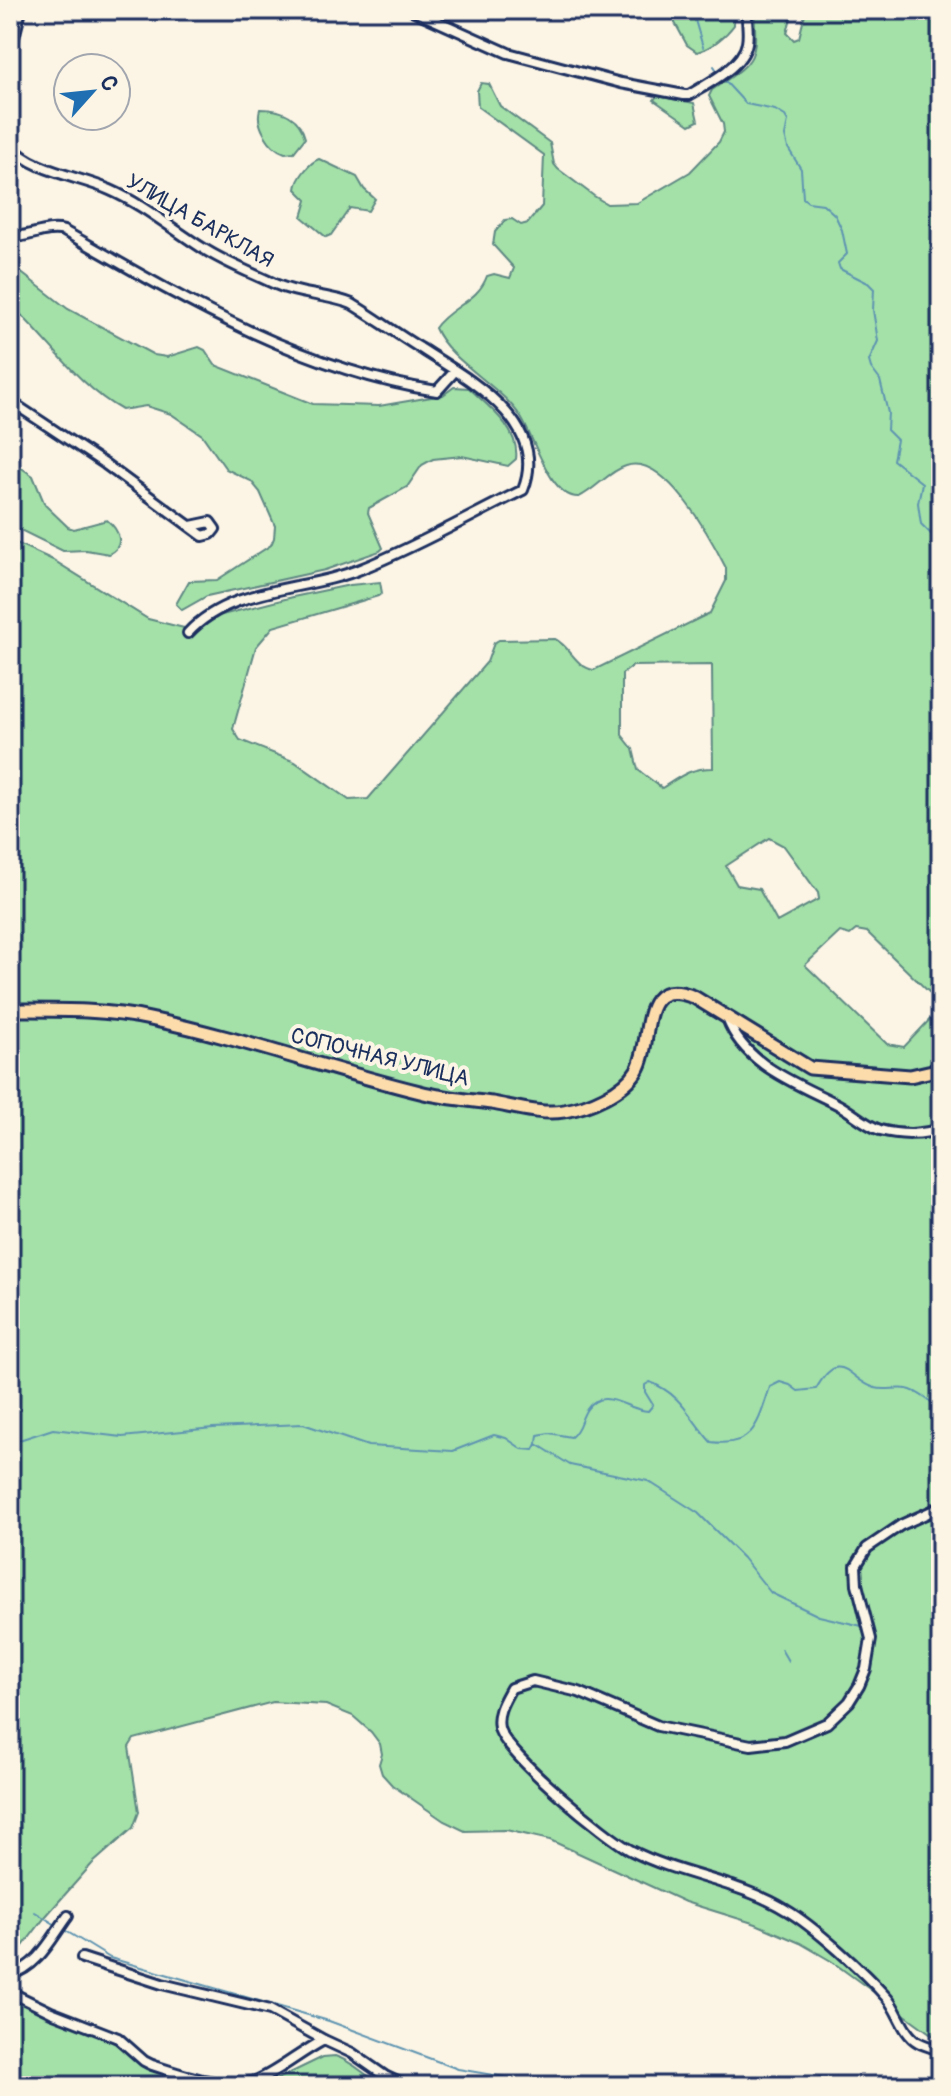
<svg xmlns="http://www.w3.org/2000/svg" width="951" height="2096" viewBox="0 0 951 2096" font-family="Pangolin,sans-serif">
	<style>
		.green { fill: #a3e1a8; stroke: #5f8883; stroke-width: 2; fill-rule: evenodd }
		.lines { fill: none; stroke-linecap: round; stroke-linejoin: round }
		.stream { stroke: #5e94b1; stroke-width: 2 }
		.minor-casing { stroke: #1b2f5e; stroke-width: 14 }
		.major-casing { stroke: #1b2f5e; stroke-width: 17 }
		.minor { stroke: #fcf5e5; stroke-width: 8 }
		.major { stroke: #fddcac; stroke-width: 11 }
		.labels { text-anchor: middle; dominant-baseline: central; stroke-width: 8; stroke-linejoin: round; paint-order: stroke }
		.street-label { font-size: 22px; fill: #1b2f5e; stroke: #fcf5e5 }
	</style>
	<rect width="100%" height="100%" fill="#fcf5e5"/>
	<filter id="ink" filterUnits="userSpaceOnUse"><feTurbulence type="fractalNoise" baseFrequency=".0125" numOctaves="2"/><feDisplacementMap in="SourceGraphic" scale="16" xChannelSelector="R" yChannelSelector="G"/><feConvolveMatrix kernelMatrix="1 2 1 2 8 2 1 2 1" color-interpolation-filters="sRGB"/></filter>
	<g filter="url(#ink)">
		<path class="green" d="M668,10H734V25C725,37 711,48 697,52L687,45Z
			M754,10H793L787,33L794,40L799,38L806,10H889L907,13L941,10V2041L831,1961L800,1943L756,1924L685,1902L550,1840L506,1830L465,1831L444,1821L392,1785L382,1774L379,1764L382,1754L380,1744L371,1732L353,1716L326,1705L273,1702L134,1739L129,1747L139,1812L133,1828L92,1864L46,1916L10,1963V540L53,560L148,619L188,629L218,616L293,597L350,585L380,582L382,593L378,596L273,627L256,647L233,729L240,740L295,762L349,800L368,799L487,662L494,643L499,640L555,639C571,647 575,667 594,670L710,613L726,581V568C712,540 665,452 626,466C609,471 596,489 579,497C550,499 534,436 520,416C501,386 448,360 435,328C450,306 478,302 487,276L494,274L510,278L514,268L493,245L495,232L505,220L512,219L521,225L528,223L542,206L544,155L478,107L477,91L481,83L489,84L500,106L550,143L554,164L558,169L594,196L607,204L637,203L690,172L719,142L724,132L723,124L709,96L712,90C754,61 758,63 754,10ZM712,665L713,768C690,768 681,776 662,788L638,770L633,749L622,735V674L633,666ZM769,838L784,846L818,893L819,899L777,922L759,889L737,885L726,866ZM856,930L867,932L931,994L935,1014L904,1047L887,1044L805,965L840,932L850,935Z
			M657,96L694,103L698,121L690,125L687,123L654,100Z
			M260,109C281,109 299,115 305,138L294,152L285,153C269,148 255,124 260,109Z
			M319,159L357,177L364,189L375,199L368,211L350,208L331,235L326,237L302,217L307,200L296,189C297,178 310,162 319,159Z
			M10,264L68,309L154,355L167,357L199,347L205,350L215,365L313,404L379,406L443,395L454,387L469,388C488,406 520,429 516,459L508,466L462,456L433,459L422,465L407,487L369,508L368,513L383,548L380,551L325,570L207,596L182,610L176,604L189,581L217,580L271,545L274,538L275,526L260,492L251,481L226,469L202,435L171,414L146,406L122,410C78,386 47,338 10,304Z
			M10,460L33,476L45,505L68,527L74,529L107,520C119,530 126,546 109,554L86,550L63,551L10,525Z
			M10,1996L52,2017L98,2033L120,2047L146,2069L222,2086H10Z
			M335,2056C356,2062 368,2081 388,2086H263L323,2057Z"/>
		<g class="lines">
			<path class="stream" d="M692,10L703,47
				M714,66L719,74
				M723,79L746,104L775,110L785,116L788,121L785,136L788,148L801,169L803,198L808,202L823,204L835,215L842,230L847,254L838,263L840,269L868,283L874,289L873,310L878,341L869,361L871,368L880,380L888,413L887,430L897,440L893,460L922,483L918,503L921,524L941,544
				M10,1443L53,1429L122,1437L213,1428L303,1424L368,1446L453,1451L494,1435L506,1438L522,1449L534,1450L537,1444L570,1465L648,1481L698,1513L743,1558L771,1593L819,1616L862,1626
				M537,1443L538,1435L549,1433L571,1437C581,1429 580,1419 587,1409C603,1386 627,1410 648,1411L653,1405L645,1392V1385L650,1382C683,1395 689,1418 711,1442C754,1448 758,1423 770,1387L780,1382L790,1385L798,1391L816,1389C841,1345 849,1381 875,1388C885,1391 897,1387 907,1389C916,1390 926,1399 934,1404L941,1403
				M781,1649L788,1661
				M35,1912L56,1925
				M61,1928L110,1958L329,2021L458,2069L557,2086
				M806,2086L819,2077L856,2086"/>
			<g class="minor-casing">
				<path id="minor" d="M412,10L508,53L621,83L684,95H689C708,84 743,66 747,43C749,33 747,20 746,10
					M10,53L21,10
					M10,145C33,172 79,176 110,190C144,205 172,229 204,249C226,263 252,273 275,284C301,296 327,294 352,304C375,318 397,334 420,348C468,379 550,422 523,490C470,516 418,546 363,568C307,592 232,585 188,633
					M10,237C29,238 46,226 64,231C181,298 302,370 437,391L455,371
					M10,401L105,464L203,536L211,534L215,529L210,522L191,526
					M727,1018C744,1065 796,1083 837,1104C851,1111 865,1125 880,1130C899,1135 923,1136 941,1128
					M941,1507L901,1525L867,1548L856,1566L857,1584L871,1639L866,1669L859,1686L849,1702L827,1723L785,1741L751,1745L658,1726L579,1692L533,1681L511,1688C504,1701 496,1713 499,1728C505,1754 607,1838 632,1851C681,1876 739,1881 786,1910C814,1926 865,1973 887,1998C898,2010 903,2034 918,2042C925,2046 934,2048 941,2050
					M82,1958L162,1984L270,2010L324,2040L352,2053L385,2076L400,2083L414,2086
					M10,1975C39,1966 51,1939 68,1916
					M10,1992L51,2012L118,2038L144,2061L152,2065C179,2074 231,2092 258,2080C280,2070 301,2052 324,2040"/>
			</g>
			<g class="major-casing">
				<path id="major" d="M10,1010C56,1010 105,1009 150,1019C241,1038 330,1070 420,1092C443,1098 468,1100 492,1103C515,1107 542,1115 564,1111C588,1107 624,1092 637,1070C654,1041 636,974 694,997L810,1068L910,1076L941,1069"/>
			</g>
			<use href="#minor" class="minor"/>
			<use href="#major" class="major"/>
		</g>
	</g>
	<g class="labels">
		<g class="street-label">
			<text transform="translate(200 221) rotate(30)">УЛИЦА БАРКЛАЯ</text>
			<text transform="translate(380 1057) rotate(14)">СОПОЧНАЯ УЛИЦА</text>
		</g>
	</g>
	<rect width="951" height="2096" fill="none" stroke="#fcf5e5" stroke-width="40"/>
	<rect x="20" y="20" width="911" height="2056" fill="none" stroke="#1b2f5e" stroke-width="3" filter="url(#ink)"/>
	<g transform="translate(92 92) rotate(63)"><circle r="38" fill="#fcf5e5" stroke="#a2a6af" stroke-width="2"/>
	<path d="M0-6L14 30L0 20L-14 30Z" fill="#1f6fb2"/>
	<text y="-12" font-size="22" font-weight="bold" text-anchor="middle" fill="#1b2f5e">С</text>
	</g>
</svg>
